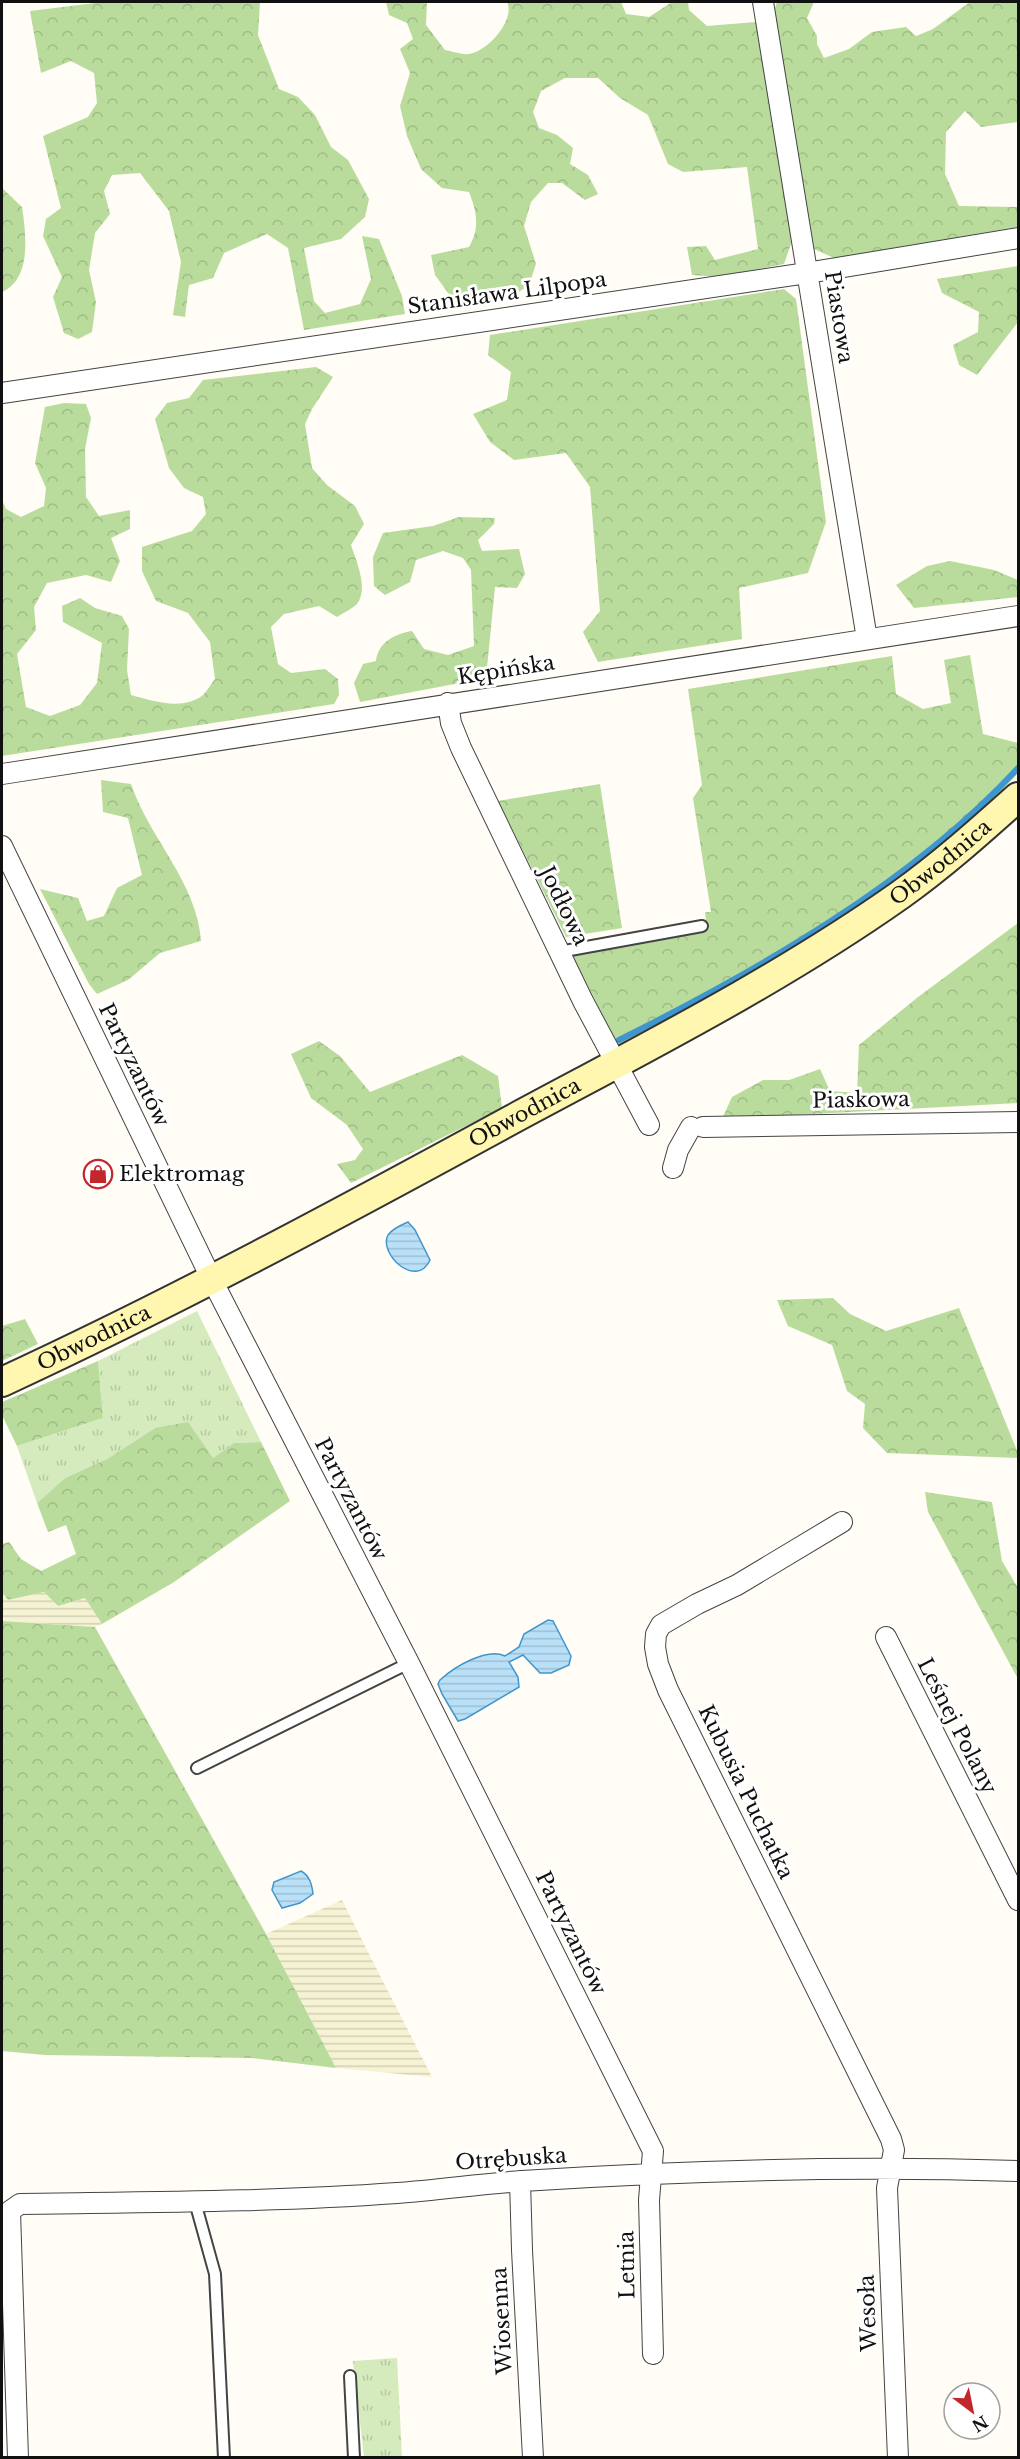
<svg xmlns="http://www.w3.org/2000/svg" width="1020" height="2459" viewBox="0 0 1020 2459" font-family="'Libre Baskerville',serif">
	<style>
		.farmland { fill: url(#farmland-rules) }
		.grass { fill: url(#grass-tufts) }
		.forest { fill: url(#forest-crowns) }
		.water { fill: url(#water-rules); stroke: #3f96cf; stroke-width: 1.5 }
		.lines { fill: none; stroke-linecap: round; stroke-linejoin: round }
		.stream { stroke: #3f96cf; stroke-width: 6 }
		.service-casing { stroke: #444; stroke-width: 14 }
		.minor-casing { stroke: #444; stroke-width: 22 }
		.secondary-casing { stroke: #333; stroke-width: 32 }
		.service { stroke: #fff; stroke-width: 10 }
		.minor { stroke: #fff; stroke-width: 20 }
		.secondary { stroke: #fff6b0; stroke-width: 28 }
		.labels { text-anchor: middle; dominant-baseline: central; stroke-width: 6; stroke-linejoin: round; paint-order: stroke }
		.street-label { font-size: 21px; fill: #111; stroke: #fff }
		.poi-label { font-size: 21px; fill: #111; stroke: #fff; text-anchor: start }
	</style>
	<defs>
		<pattern id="farmland-rules" width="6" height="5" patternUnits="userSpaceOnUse" patternTransform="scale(1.5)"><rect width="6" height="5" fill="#f6f3d4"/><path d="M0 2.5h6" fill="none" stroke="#d2cfb5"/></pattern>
		<pattern id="grass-tufts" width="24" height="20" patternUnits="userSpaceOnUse" patternTransform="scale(1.5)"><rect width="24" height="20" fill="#d5ebbd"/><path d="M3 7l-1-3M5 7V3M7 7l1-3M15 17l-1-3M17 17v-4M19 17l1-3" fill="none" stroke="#b6c8a1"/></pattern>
		<pattern id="forest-crowns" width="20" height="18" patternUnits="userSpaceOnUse" patternTransform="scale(1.5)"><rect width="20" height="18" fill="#b9dc9c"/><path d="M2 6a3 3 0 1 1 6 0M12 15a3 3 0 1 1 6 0" fill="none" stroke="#9ebc85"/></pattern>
		<pattern id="water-rules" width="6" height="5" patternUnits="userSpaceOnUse" patternTransform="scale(1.5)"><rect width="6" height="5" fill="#b9e0f7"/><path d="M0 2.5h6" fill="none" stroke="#9ebfd3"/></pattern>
	</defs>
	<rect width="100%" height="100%" fill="#fffdf5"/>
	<path class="farmland" d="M2,1592L9,1600L44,1592L58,1606L85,1598L102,1624L95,1627L2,1621Z
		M342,1900L368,1952L432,2077L336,2068L266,1934Z"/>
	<path class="grass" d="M197,1311L261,1442L234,1443L213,1458L155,1428L107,1459L65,1478L37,1503L17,1446L103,1418L98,1361Z
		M397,2358L402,2457H364L353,2361Z"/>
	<path class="forest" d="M103,2H263H260L258,35L279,89L298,97L315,115L331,147L348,160L369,199L365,217L341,239L304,248L314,301L325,313L360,304L371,279L362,236L379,239L402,296L405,314L304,330L288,248L267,234L224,253L213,278L189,285L185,317L173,315L181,262L169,211L140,173L112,175L104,191L110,214L95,233L89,270L96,302L92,332L78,339L64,333L53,297L62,277L43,236L46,219L61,208L43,136L88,117L97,103L94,73L71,61L41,73L30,11Z
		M386,2H427L426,25L445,50C452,51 462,55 469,54C487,52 516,20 507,2H621L626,14L649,17L672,2H688L689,10L707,26L756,22L793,238L784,264L720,277L692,275L687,247L706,246L715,260L758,249L747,167L683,172L668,164L648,115L620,98L598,78H565L541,91L533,112L539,128L557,135L573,148L570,164L588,175L598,194L585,200L562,183H548L531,202L524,226L536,264L529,285L507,300L472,307L454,301L435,275L431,255L469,247C480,228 477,212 469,192L442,188L421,169L407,136L400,106L410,73L400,49L413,39L407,23L389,15Z
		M777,2H814L807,18L817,36V44L824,58L849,49L872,32L906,27L916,36L933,29L970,2H1018V122L981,127L965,111L946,132L945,174L959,206L1018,207V227L834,258L814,249L774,11Z
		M2,188L22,207C26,234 32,279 2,292Z
		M1018,266V322L977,375L959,365L953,345L978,332L979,312L942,293L937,279Z
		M784,289L796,299L826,522L808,573L739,588L742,639L598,662L583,632L600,611L590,487L566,453L514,460L490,442L473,414L507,400L511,372L488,355L490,335Z
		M316,367L333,377L312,409L305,424L312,468L327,485L355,506L364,524L351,545C356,561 369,588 357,604C352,609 343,613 337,617L319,606L284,614L271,627L278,664L291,673L325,669L338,679L339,695L334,704L2,756V500L6,509L21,517L44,506L46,488L35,463L45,407L64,403L86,404L91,418L85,449L86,497L99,516L130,510V529L111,538L120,561L111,582L86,575L47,583L34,607L36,630L17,654L26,707L50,716L80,705L97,683L102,643L63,622L62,606L80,598L95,608L122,616L129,629L127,670L131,695C153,701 183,711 203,695C207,691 211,684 215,679L210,642L188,613L156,601L142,571V547L192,531L206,514L203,497L184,488L169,468L155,419L167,403L189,398L203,380Z
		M459,517L495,518L494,524L478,540L482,551L519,549L525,574L517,588L495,587L486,678L360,702L354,683L363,664L376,661C378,642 395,634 412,631L424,649L448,655L474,646L471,570L463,558L443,551L416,560L410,582L385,595L374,586L373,557L383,533L433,526Z
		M950,561L994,570L1018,580V597L914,608L896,585L927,566Z
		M970,655L983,734L1018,743V773L969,827L802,940L620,1050L571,952L707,929L705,912H711L693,798L702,785L688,689L892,656L896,694L923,709L951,703L944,660Z
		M101,780L131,784C149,838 197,882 201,941L160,953L128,980L97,994L89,984L40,889L78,898L87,921L104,916L117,888L142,875L128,818L103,812Z
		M600,784L622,928L566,937L498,801Z
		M1018,923V1103L722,1119L732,1097L763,1080H789L820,1069L830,1091L857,1093L859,1045L918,997Z
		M319,1041L340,1056L370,1092L462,1055L498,1076L502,1108L351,1183L337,1164L355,1160L363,1149L347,1125L311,1098L291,1054Z
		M833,1298L850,1314L886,1331L959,1308L1018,1453V1458L887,1453L863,1428L865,1404L847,1391L832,1345L788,1326L777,1300Z
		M25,1319L38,1344L2,1361V1326Z
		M98,1361L103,1418L17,1446L2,1415V1402Z
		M188,1422L213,1458L234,1443L261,1442L290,1501L174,1582L102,1624L85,1598L58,1606L44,1592L8,1600L2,1592V1544L9,1542L21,1559L41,1571L76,1554L66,1525L48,1532L37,1503L65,1478L107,1459L155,1428Z
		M925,1492L992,1502L1002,1561L1018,1588V1679L928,1512Z
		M2,1621L95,1627L266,1934L336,2068L252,2058L45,2055L2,2051Z"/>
	<path class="water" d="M408,1222L415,1230L430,1260C416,1290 378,1253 388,1235C392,1229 401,1225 408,1222Z
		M548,1620L553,1621L571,1656L569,1665L551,1673H540L523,1655L509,1662L518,1677L519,1687L465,1719L458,1721L442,1694L438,1684L440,1680C454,1667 487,1647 505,1656L519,1647L524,1634Z
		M301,1871C310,1876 312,1885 313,1894L300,1903L282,1908L272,1890L274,1882Z"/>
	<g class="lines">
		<path class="stream" d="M619,1040C759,970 912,883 1018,768"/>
		<g class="service-casing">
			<path id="service" d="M559,952L702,926
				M197,1768L409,1663
				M195,2202L215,2274L224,2458
				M350,2376L354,2458"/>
		</g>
		<g class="minor-casing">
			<path id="minor" d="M763,2L867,639
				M2,393L807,273L1018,238
				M448,703L451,723L461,748L583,1001L649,1125
				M2,774L1018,616
				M2,846L211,1278L409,1663L653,2151L649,2200L653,2354
				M703,1127L1018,1122
				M673,1168L678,1150L691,1127
				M842,1522L737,1585L697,1604L661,1625L656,1634L655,1647L658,1664L668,1690L891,2139L894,2150L887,2188L898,2458
				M886,1637L1018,1900
				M520,2181L522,2250L533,2458
				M18,2458L10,2211L20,2204C145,2202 271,2202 397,2193C438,2190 480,2184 522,2181C687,2170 853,2166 1018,2171"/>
		</g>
		<g class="secondary-casing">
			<g id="secondary">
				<path id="s1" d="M2,1382C175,1302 344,1211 511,1120C643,1049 778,981 900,895C942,865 980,831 1018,797"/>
			</g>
		</g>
		<use href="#service" class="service"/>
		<use href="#minor" class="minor"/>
		<use href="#secondary" class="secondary"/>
	</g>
	<defs>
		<g id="shop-ring" transform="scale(1.5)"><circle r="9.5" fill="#fff" stroke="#c4262e" stroke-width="1.5"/><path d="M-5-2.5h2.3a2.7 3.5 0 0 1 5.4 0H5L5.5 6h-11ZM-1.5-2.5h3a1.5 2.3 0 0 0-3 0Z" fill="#c4262e"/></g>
	</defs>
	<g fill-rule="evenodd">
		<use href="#shop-ring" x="98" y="1174"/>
	</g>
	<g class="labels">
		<g class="street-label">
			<text transform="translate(507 293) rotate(-8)">Stanisława Lilpopa</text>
			<text transform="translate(839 317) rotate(81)">Piastowa</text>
			<text transform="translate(506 670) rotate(-9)">Kępińska</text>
			<text stroke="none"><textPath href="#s1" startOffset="1074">Obwodnica</textPath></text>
			<text transform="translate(564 906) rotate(64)">Jodłowa</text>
			<text transform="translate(134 1065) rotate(64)">Partyzantów</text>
			<text transform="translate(861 1100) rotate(-1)">Piaskowa</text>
			<text stroke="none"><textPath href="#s1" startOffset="588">Obwodnica</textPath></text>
			<text stroke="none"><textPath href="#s1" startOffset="102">Obwodnica</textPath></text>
			<text transform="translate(351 1499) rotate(63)">Partyzantów</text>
			<text transform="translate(957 1726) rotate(63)">Leśnej Polany</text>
			<text transform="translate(746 1792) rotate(64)">Kubusia Puchatka</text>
			<text transform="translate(571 1933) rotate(64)">Partyzantów</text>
			<text transform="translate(511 2159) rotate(-4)">Otrębuska</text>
			<text transform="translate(627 2265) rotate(-91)">Letnia</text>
			<text transform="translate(868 2313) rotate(-92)">Wesoła</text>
			<text transform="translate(502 2321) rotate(-93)">Wiosenna</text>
		</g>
		<g class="poi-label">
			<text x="119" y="1174">Elektromag</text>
		</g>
	</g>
	<rect width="1020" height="2459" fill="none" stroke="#111111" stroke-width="6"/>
	<g transform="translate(972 2411) rotate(148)"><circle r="28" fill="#ffffff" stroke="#a0a0a0" stroke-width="1.5"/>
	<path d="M0-4.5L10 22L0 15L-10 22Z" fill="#c4262e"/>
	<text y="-9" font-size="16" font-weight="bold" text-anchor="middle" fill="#111111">N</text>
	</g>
</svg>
